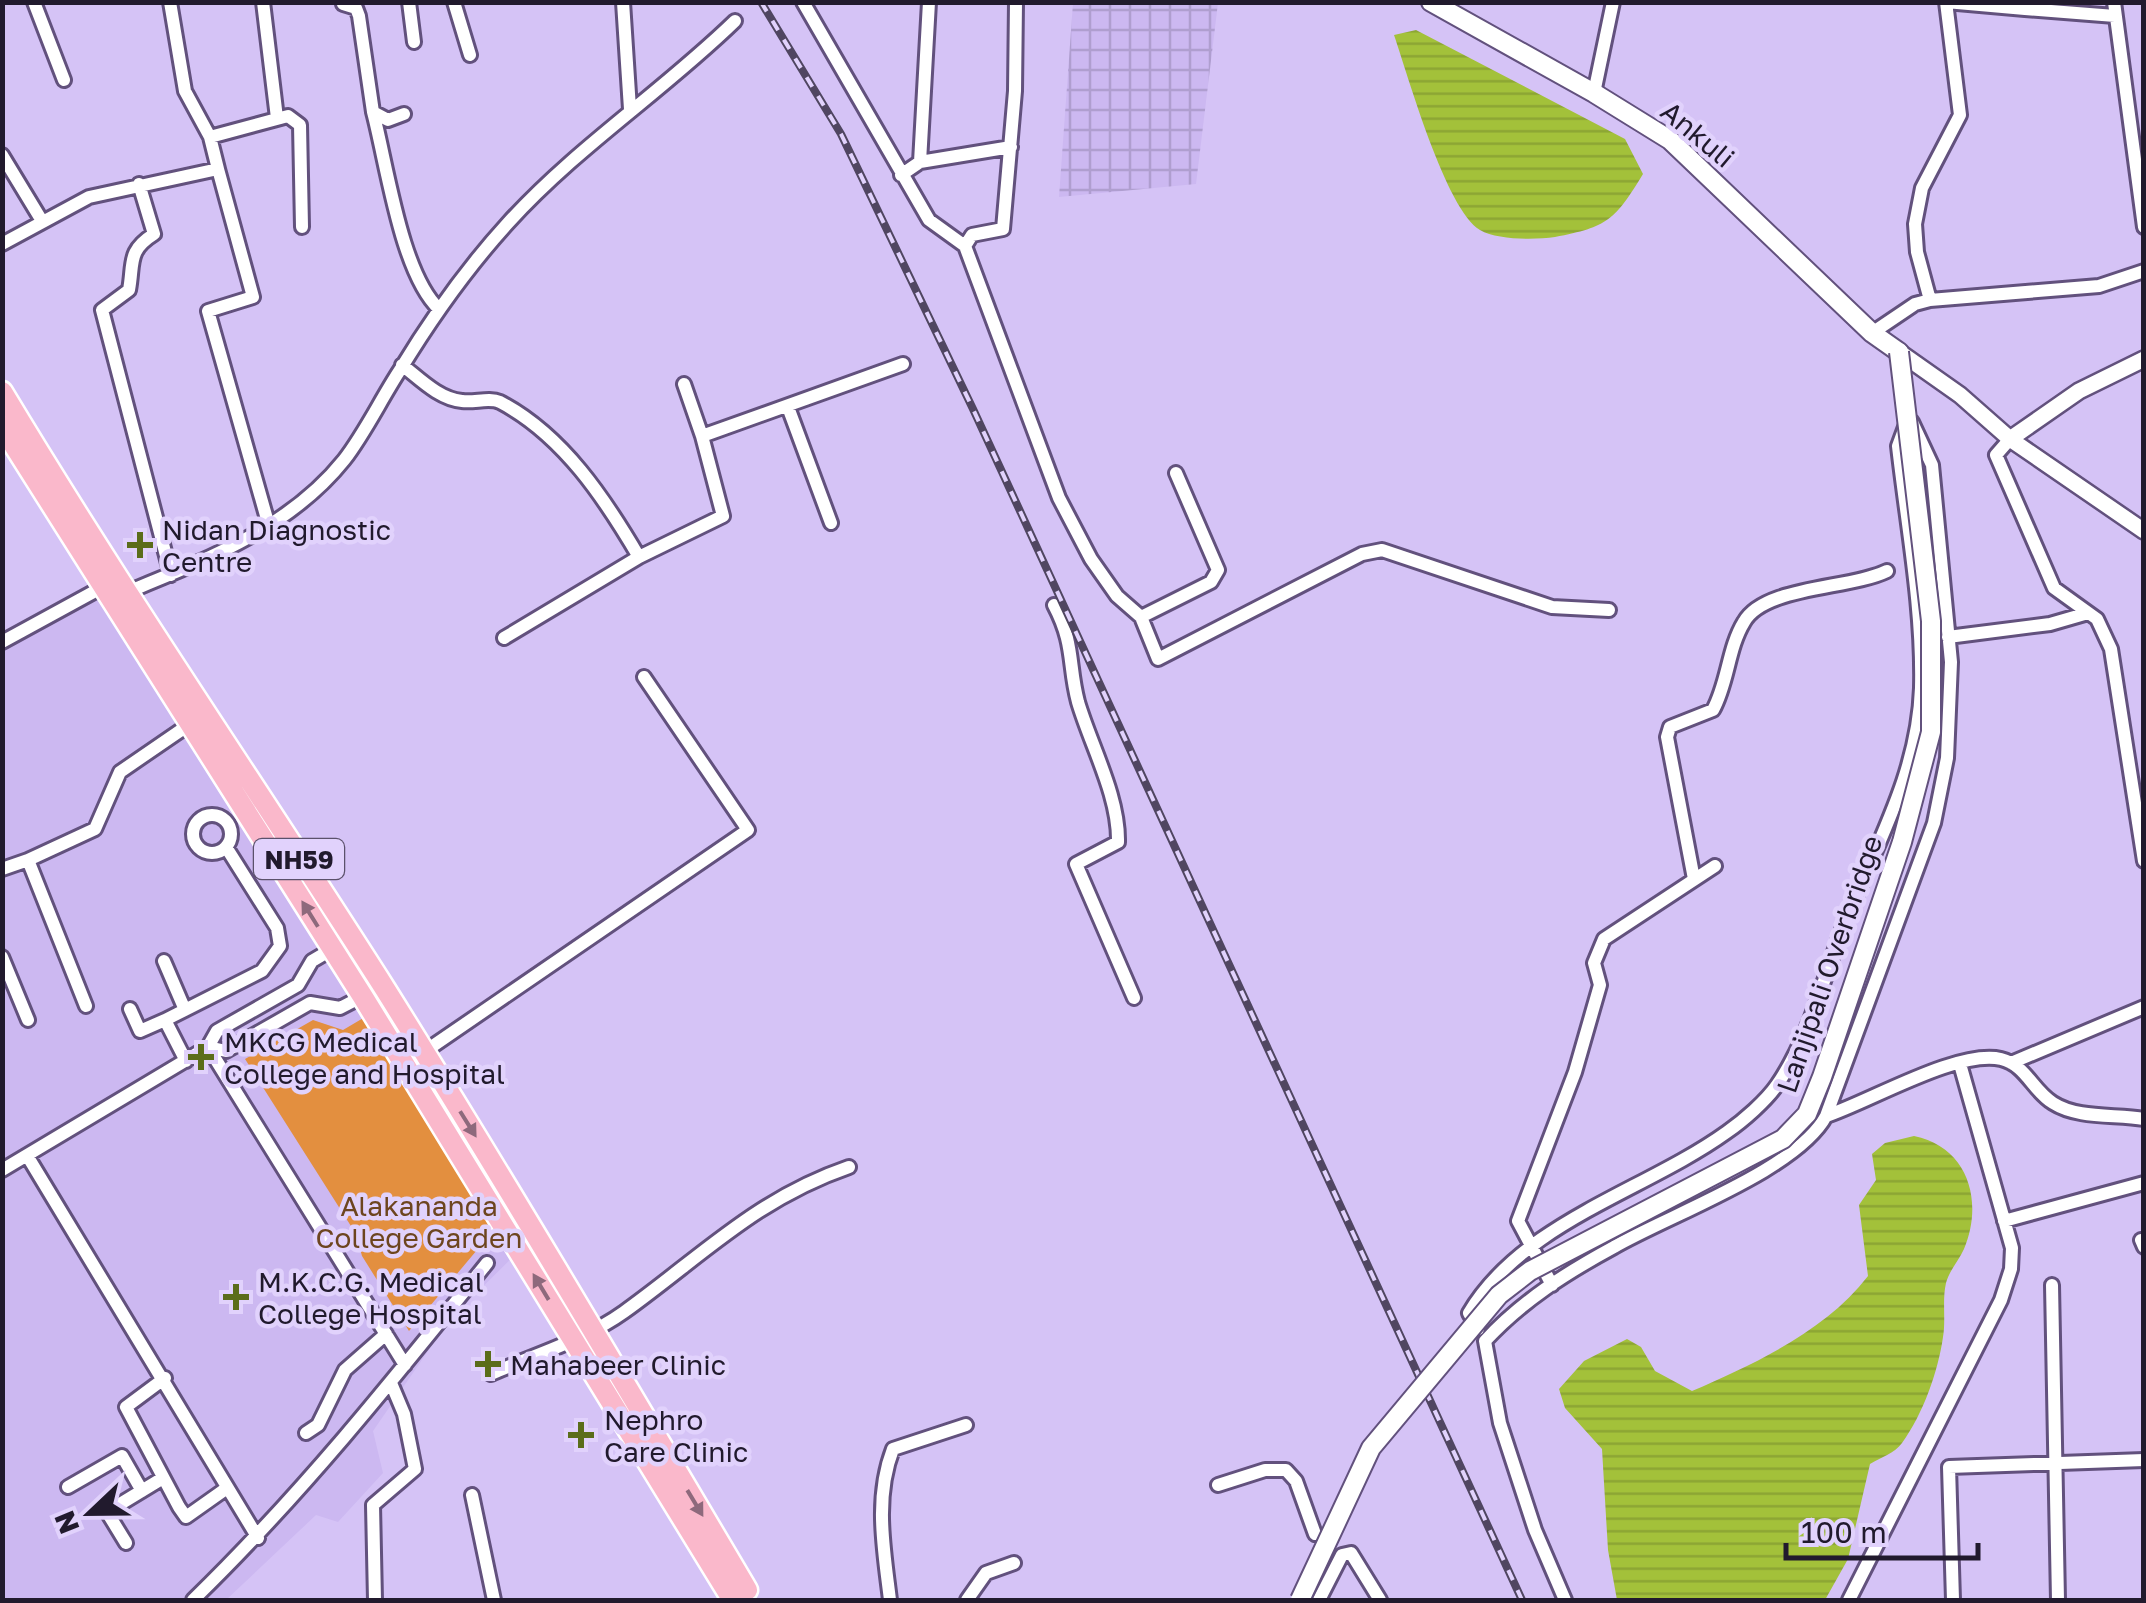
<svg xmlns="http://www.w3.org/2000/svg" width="2146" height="1603" viewBox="0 0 2146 1603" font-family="'Golos Text',sans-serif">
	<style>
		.built { fill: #ccb8f1 }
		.industrial { fill: url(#industrial-grid) }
		.green { fill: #e38f3f }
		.water { fill: url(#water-rules) }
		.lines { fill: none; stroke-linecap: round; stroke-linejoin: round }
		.minor-casing { stroke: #62517d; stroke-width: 18 }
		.tertiary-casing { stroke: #62517d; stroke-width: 20 }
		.secondary-casing { stroke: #62517d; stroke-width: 22 }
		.trunk-casing { stroke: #fff; stroke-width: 25 }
		.minor { stroke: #fff; stroke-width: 12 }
		.tertiary { stroke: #fff; stroke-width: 15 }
		.secondary { stroke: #fff; stroke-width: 18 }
		.trunk { stroke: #fab8cb; stroke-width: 20 }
		.rail-casing { stroke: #504661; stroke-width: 8 }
		.rail { stroke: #e1d2fc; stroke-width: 4; stroke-dasharray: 11; stroke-linecap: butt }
		.secondary-bridge-casing { stroke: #62517d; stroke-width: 22; stroke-linecap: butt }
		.secondary-bridge { stroke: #fff; stroke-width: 18 }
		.oneway { fill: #8e697c }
		.poi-dot { fill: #5b6d1a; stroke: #e1d2fc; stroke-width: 4 }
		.labels { text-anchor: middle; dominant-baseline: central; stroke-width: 9; stroke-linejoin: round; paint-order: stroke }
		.shield { fill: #e1d2fc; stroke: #5b516b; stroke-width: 2.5 }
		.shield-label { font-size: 25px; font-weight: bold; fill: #211a2d }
		.street-label { font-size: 28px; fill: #211a2d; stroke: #e1d2fc }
		.poi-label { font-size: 28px; fill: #211a2d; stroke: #e1d2fc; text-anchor: start }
		.park-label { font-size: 28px; fill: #6d451f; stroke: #e1d2fc }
	</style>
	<defs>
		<pattern id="industrial-grid" width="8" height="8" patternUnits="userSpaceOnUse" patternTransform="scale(2.5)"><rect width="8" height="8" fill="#ccb8f1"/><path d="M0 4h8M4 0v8" fill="none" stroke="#af9ecf"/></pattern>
		<pattern id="water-rules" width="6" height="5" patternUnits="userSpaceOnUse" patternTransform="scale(2.5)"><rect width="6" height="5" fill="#a3c13a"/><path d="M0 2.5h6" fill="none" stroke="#8ca533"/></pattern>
	</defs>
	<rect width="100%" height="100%" fill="#d5c3f6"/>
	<path class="built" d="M98,586L522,1248L450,1319L373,1431L383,1473L338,1522L316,1515L226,1600H3V649Z"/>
	<path class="industrial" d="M1073,3H1218L1196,184L1059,197Z"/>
	<path class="green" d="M365,1017L498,1225L409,1331L362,1256L356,1234L245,1059L313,1020L343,1030Z"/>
	<path class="water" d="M1416,30L1625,139L1643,174C1615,220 1608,227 1555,237C1535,240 1497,240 1480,230C1446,210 1408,76 1394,35Z
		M1914,1136C1968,1147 1984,1201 1964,1249C1959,1260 1949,1271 1946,1283C1942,1300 1946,1320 1943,1337C1938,1372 1923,1414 1902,1443C1895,1453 1880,1458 1870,1464L1848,1559L1825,1600H1617L1608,1550L1602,1449L1565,1408L1559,1389L1584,1361L1627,1339L1641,1347L1655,1371L1692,1391C1754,1364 1826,1331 1868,1276L1859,1205L1876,1180L1872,1154L1885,1143Z"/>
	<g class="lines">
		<g class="minor-casing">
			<path id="minor" d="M34,2L64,80
				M263,2L277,118
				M409,2L414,42
				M454,2L470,55
				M623,2L630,109
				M803,2L929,220L965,246
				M1016,2L1015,91L1003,229L972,235L965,246L1059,498L1091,559L1117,596L1141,617L1158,659L1362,554L1382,550L1552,607L1609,610
				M2114,2L2144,227
				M343,4L356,8L359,16L373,112L388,120L404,114
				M2025,9L2115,16
				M1594,93L1613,2
				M373,112C387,165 401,273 439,309
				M210,137L288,116L300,125L302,227
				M2,155L42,221
				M920,162L929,2
				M218,169L253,297L208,311L269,526
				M901,175L920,162L1011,147
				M139,184L154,234C127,251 134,263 129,290L102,310L171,575
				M2,244L89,197L218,169L210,137L185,91L170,2
				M1930,300L1917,252L1915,224L1922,188L1960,115L1946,2L2025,9V2
				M1872,333L1915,304L1930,300L2099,286L2144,271
				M402,365C420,379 439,399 462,401C474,403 489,397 500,402C563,435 605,499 639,557
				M684,384L702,436
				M788,407L831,523
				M2010,439L1996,455L2054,588L2097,619L2111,649L2144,861
				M125,593C203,561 289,529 344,460C365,433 381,399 400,370C431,319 467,268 508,223C577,147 662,92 735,21
				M1054,605C1075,645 1068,664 1078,702C1091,746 1119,796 1118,842L1076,864L1134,998
				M1141,617L1211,582L1218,570L1176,473
				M1948,637L2050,624L2088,613
				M504,638L639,557L723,516L702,436L903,364
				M2,642L110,583
				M193 834a19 19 0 1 1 38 0a19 19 0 1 1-38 0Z
				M28,860L95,829L120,772L190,724
				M2,869L28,860L86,1006
				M1694,879L1667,737L1670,727L1713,710C1728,683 1728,648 1744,622C1764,586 1850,589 1887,571
				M2,957L28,1020
				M164,961L185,1010
				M130,1009L140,1031L165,1020
				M208,1047L405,1365
				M208,1047L226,1051L310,1003L340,1008L369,993
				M208,1047L217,1031L298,985L312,961L351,938
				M424,1052L748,830L644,677
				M186,1061L165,1020L262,971L280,946L277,928L226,847
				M2011,1063L2144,1007
				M1826,1116C1869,1102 1958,1049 2001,1059C2026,1065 2032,1090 2053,1103C2078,1119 2115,1114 2144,1119
				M28,1157L258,1538
				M2,1170L208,1047
				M2004,1221L2144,1183
				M2141,1240L2144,1247
				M1552,1285L1518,1221L1575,1072L1600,985L1594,963L1604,939L1715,866
				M2052,1285L2058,1600
				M1478,1329L1469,1313C1523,1222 1645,1191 1727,1132C1743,1121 1766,1101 1777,1085C1810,1037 1823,978 1844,925C1875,846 1918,775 1921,688C1923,608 1907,526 1898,446L1905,427
				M491,1374C534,1355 585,1340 624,1312C702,1256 756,1199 849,1167
				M165,1378L126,1407L179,1507L186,1517L227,1488
				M306,1433L318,1425L345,1370L386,1334
				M1218,1485L1265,1470H1286L1296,1481L1315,1534
				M68,1487L122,1456L142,1491
				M472,1495L494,1600
				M126,1543L107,1512L163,1478
				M193,1600C300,1496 393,1380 487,1263
				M375,1600L373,1505L415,1469L404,1414L391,1383
				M890,1600C884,1550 874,1498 893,1449L966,1425
				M967,1600L986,1573L1014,1563
				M1319,1600L1342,1555L1351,1553L1380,1600
				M1565,1600L1535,1530L1500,1423L1485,1341C1522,1301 1566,1273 1614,1247C1669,1215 1797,1170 1826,1116L1934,823L1947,758L1951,662L1932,465L1912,422
				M1849,1600L2001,1300L2011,1269L2012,1248L1960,1064
				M1953,1600L1949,1467L2144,1460"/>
		</g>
		<g class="tertiary-casing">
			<path id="tertiary" d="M1899,352L1960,395L2010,439L2144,531
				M2010,439L2079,391L2144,359"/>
		</g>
		<g class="secondary-casing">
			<path id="secondary" d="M1431,2L1594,93L1670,140L1872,333L1899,352"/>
		</g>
		<g class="trunk-casing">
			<path id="trunk" d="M2,392C124,595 258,789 385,989C509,1187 628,1389 747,1590L729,1594
				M2,426L363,997L729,1594"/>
		</g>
		<use href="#minor" class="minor"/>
		<use href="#tertiary" class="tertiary"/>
		<use href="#secondary" class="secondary"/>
		<use href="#trunk" class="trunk"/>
		<g class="rail-casing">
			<path id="rail" d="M761,2L841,134L973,409L1522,1600"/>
		</g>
		<use href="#rail" class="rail"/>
		<g class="secondary-bridge-casing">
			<path id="secondary-bridge" d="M1300,1600L1371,1448L1499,1295L1530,1271L1783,1139L1807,1114L1822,1077L1902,842L1931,732V621L1899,352"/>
		</g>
		<use href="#secondary-bridge" class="secondary-bridge"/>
	</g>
	<defs><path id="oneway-solid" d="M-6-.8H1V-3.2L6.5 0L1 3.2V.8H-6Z" transform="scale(2.5)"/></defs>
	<g class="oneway">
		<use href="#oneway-solid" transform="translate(310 914) rotate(-122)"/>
		<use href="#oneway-solid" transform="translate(468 1124) rotate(58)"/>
		<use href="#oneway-solid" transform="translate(541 1287) rotate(-121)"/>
		<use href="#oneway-solid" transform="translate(695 1503) rotate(59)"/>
	</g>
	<g class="poi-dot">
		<path d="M135 530h10v10h10v10h-10v10h-10v-10h-10v-10h10z"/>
		<path d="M196 1042h10v10h10v10h-10v10h-10v-10h-10v-10h10z"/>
		<path d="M231 1282h10v10h10v10h-10v10h-10v-10h-10v-10h10z"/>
		<path d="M483 1349h10v10h10v10h-10v10h-10v-10h-10v-10h10z"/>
		<path d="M576 1420h10v10h10v10h-10v10h-10v-10h-10v-10h10z"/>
	</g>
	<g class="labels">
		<rect class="shield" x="254" y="839" width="90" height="40" rx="8"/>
		<g class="shield-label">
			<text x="299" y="859">NH59</text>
		</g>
		<g class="street-label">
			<text transform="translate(1698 134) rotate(40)">Ankuli</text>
			<text transform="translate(1829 964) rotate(-71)">Lanjipali Overbridge</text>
		</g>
		<g class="poi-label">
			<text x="162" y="529">Nidan Diagnostic<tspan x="162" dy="32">Centre</tspan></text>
			<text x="224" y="1041">MKCG Medical<tspan x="224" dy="32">College and Hospital</tspan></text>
			<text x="258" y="1281">M.K.C.G. Medical<tspan x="258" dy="32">College Hospital</tspan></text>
			<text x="510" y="1364">Mahabeer Clinic</text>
			<text x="604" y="1419">Nephro<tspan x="604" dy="32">Care Clinic</tspan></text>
		</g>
		<g class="park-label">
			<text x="419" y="1205">Alakananda<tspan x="419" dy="32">College Garden</tspan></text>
		</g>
	</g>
	<rect width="2146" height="1603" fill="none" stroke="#211a2d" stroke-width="10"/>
	<g transform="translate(90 1513) rotate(248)" stroke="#e1d2fc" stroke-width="8" paint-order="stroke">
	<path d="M0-8L18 38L0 25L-18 38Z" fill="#211a2d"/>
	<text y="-15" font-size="28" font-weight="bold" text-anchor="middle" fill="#211a2d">N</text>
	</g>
	<path d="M1786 1543v15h192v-15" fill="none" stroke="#211a2d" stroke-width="5"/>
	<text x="1801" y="1543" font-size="30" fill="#211a2d" stroke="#e1d2fc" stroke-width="8" paint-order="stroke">100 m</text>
</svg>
